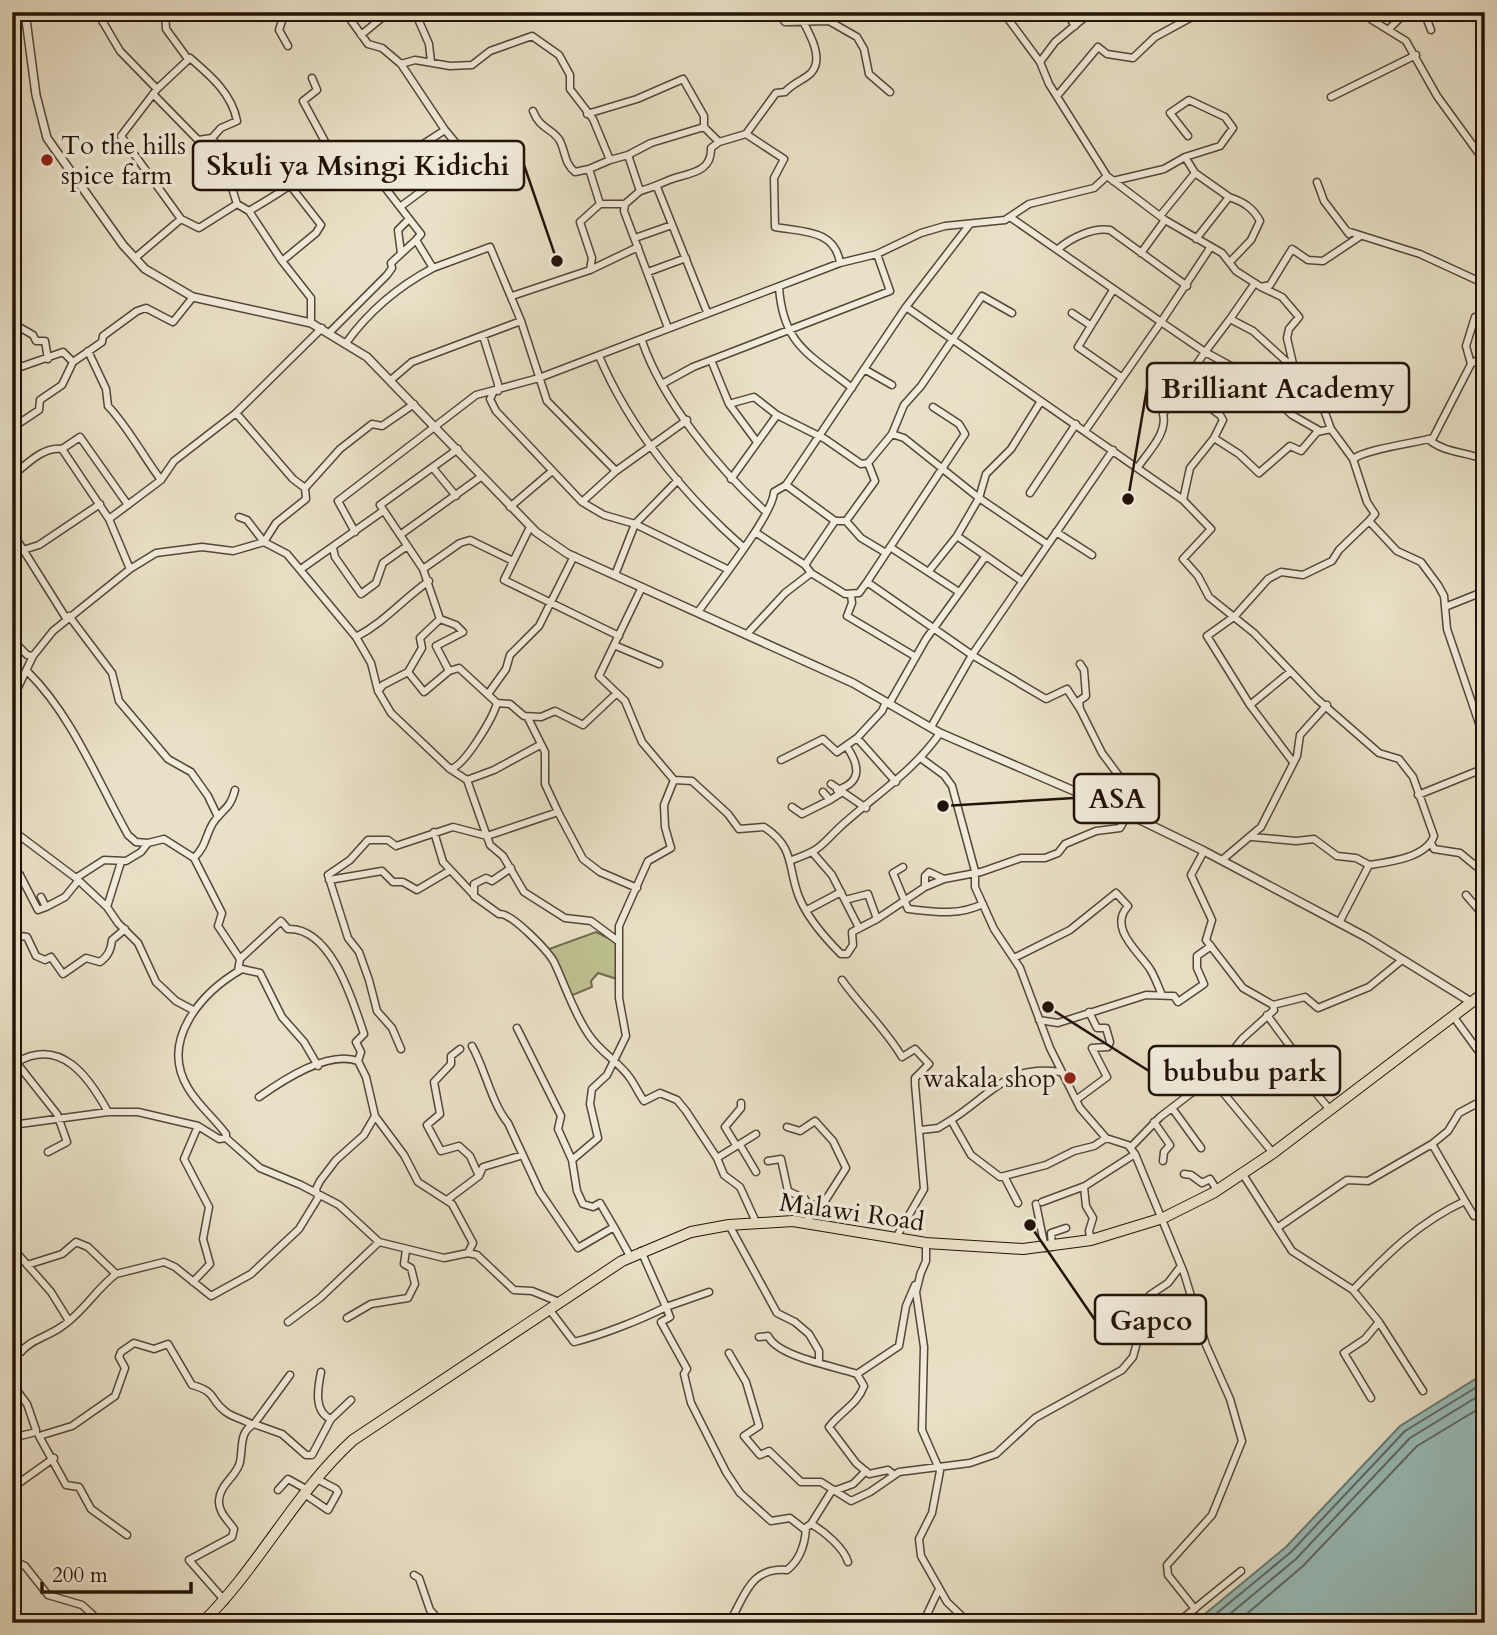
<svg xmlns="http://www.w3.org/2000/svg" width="1497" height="1635" viewBox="0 0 1497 1635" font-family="Cardo,serif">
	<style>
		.green { fill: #bec191; stroke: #706a4c; stroke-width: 2 }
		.water { fill: #98bcb9; stroke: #697872; stroke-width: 2 }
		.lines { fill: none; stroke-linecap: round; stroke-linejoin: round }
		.shore { stroke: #5d6760; stroke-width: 2 }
		.minor-casing { stroke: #544637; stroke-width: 9 }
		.tertiary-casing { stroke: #544637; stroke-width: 10 }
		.primary-casing { stroke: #221207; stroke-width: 12 }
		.minor { stroke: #f1ecdb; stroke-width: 6 }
		.tertiary { stroke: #f1ecdb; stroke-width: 7 }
		.primary { stroke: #e9e1c7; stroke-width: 10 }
		.poi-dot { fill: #8f2418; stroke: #f1ecdb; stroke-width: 2.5 }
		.labels { text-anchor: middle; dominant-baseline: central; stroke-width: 7; stroke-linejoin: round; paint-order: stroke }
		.poi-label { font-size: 26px; fill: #221207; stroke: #f1ecdb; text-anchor: start }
		.street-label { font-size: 26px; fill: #221207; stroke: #f1ecdb }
		.leader { fill: none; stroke: #221207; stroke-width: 2.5 }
		.callout-dot { fill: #221207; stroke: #f1ecdb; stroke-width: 2.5 }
		.callout { fill: #f1ecdb; stroke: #221207; stroke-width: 2.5 }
		.callout-label { font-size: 28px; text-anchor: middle; font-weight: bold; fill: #221207 }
	</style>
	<rect width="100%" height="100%" fill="#e9e1c7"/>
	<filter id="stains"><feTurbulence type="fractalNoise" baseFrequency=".00286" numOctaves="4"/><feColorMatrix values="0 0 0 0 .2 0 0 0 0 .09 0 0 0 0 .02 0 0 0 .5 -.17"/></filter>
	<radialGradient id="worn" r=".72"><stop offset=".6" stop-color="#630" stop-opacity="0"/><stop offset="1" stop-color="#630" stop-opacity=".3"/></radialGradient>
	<path class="green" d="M596,932L616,942L617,979L598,973L591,981L592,987L568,997L549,949Z"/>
	<path class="water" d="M1485,1373V1623H1194L1286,1547L1400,1426Z"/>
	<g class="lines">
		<path class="shore" d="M1205,1623L1291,1552L1405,1431L1485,1382
			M1219,1623L1296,1559L1410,1438L1485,1392
			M1236,1623L1303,1566L1417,1446L1485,1405"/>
		<g class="minor-casing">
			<path id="minor" d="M97,12L120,51L157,89
				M165,12L166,29L188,59
				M275,12L282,21L279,30L288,46
				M345,12L368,44L382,48L401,64L445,130L470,160L439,178L400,207L421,234L416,240L433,268L490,247L521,321L547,401L616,471
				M415,12L429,44L431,62
				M778,12L785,22L829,21L857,37L864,49L869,74L890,92
				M1003,12L1040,62L1049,84L1107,176L1165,220L1222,253L1236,271L1261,287L1270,285L1292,249L1308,260L1323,261L1359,237
				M1066,12L1075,26
				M1366,12L1372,20L1406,41L1437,96L1485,162
				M1424,12L1431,30
				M1484,12L1485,13
				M1389,29L1401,17
				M361,35L389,12
				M1040,62L1055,42L1091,12
				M401,64L415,60L450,66L472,65L490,51L532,36L559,55L570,75V89L593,119L610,160L628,155
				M153,94L198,140L212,138L240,177L231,185L237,204
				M1057,96L1098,47L1107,54L1133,58L1155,37L1201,12
				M1331,97L1416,55
				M533,111C540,130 553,128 560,141C566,153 564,163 575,172L589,169L600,204L580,222L592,258L590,270
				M587,114L637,99L683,79L704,116V127
				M746,134L776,93L785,92C793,83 804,80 811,73C826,57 806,28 798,12
				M212,138L221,128L237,121C232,94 211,76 190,58L157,89L121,136L181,219L199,228L237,204L249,211C276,195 311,175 329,149L303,101L317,90L312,78
				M589,169L610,160
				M1195,173L1229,197
				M1113,181L1164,169L1185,157L1220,146L1233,128L1225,117L1189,100L1170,113L1188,136
				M1317,182L1324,201L1349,234
				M657,187L707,312
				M640,191C652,188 661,183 672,179C690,173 712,172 711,148L719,142
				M600,204H625
				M400,207L383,185L379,168L395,162L445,130
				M249,211L282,261L316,233L321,225L289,184
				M1160,216L1195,173L1185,157
				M1010,217L1161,322L1085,431
				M1347,231L1420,254L1485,284
				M635,238L672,225
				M1196,239L1229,197C1244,202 1253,208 1260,221L1251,240L1230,262
				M1210,248L1161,322L1205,352L1230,319L1253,331L1298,372L1313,380L1331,429L1353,459L1367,502L1375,514L1369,521L1397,551L1421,562L1438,585L1444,596L1447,629L1485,741
				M1058,249C1071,238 1093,227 1110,230L1187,286
				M401,253L398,230L409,219
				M1141,253L1165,220
				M135,258L181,219
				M282,261L311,298V323
				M648,272L686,258
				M779,287C783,345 809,354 852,388
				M1261,287L1282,297L1299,317L1289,329L1287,338L1294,368
				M1113,290L1078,347L1121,377
				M512,296L590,270L638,247
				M906,307L1183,500L1211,529L1183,559L1198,576L1209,597L1254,633L1317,699L1379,753L1399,759L1413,777L1434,836C1426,858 1389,862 1369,865L1356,858L1337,856L1314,839L1296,841L1252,837
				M1072,313L1090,325
				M1230,319L1255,283
				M12,323L33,335L36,341H45L48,359
				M668,328L624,211L625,204L640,191L628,155L651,143L704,127L719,142L746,134L784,159L774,178L775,227C802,232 835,229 840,263
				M330,332L387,275L392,268L391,263L416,240
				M483,336L498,384V391
				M642,341C663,402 718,468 766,512
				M346,343C369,311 399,286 433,268
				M88,351L106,389L108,406C128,427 143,456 161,480L109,519
				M599,356C630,429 684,495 743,547
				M711,360L729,404L754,397L777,415L825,439L861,464L868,463
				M1471,364L1485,355
				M864,369L892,385
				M12,370L63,352L73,362L102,342L103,336L137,311L146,308L173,322L193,297
				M392,379L412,362L521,321
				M662,384L693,367L890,291L877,254
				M1183,388L1220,415L1223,420L1214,438L1239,454L1259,473L1290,446L1301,451L1317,432L1331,429
				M493,393L490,399L496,411L582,502L604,515L635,524L727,569
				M729,404L757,442
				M236,413L293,479L305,488L340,449L372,424L382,426L414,404
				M12,428L39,410L40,400L62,385L73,362
				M892,434L904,438L979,498L1047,544
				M1428,439C1446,454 1465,451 1485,460
				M62,449L80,437L128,505
				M458,449L380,505L423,569L460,543L470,540L511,560
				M1353,459C1366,449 1415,443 1433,438L1471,364L1466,346L1475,317L1485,315
				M1138,467C1148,452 1168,433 1163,414L1205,352L1253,378L1292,415L1320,431
				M433,468L456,496
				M12,476C26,465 43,446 62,449L109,519L130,569L53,631L33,656L12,700
				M731,479L777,415
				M161,480L174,461L236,413L322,328
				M786,485L835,521
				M1030,493L1076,424
				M1183,500L1190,468L1214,438
				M582,502L616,471L687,420
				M510,507L551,472
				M239,517L247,520L264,542L287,554L356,637L371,663L378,691L391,713L450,769L467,780L490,845L503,856L524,892L565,918L591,921L618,941
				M846,521L875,481L868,463L892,434L904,405L921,386L982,296L1012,313
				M530,527L504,580L619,636
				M12,532L66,618
				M355,532L338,501L476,395L539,378L840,263L877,254L921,233L945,226L1005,220L1029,204L1094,188L1107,176
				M755,532L805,565
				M1056,532L1092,555
				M400,535L482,476
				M957,536L979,498L986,474L1011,449L1041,401
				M890,547L959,592
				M333,548L335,557L361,594L376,583L383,563L407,546
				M23,550L39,545L100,504
				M130,569L156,553L202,547L233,551L264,542L276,523L306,499L305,488
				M301,569L383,511
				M929,571L957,536L1022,581
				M811,573L845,594L859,593L867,582L965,434L959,424L933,407
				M615,575L635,524L678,480
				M867,582L972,655L1046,699L1067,689L1080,709
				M642,587L599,676L625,701L642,742L674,780L692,781L728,814L739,829L764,827C796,848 787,867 799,897C807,917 826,939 841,954H847L853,945L852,932L877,919L868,894L845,900
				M851,595L852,603L847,616L916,657
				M1445,607L1485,591
				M698,612C714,589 773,515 774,492L786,485L906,307L970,224
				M69,616L112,673L119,701L168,759L191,772L208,796L218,817
				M440,619L456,625L463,632L436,646L449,671
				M747,634L785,593L811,573L805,565L835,521H846L861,538L886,553
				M356,637C385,622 403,599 429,581
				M12,639L27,655L33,656
				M614,645L659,664
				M1080,664L1084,670L1086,696L1079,701L1080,709L1102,753L1139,803L1132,816
				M28,672C73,717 97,780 128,835L136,842L148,843
				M408,672L422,648L420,638L440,619L423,569
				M1290,672L1250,705L1293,762
				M378,691L383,685L408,672L424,692L449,671L459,668L497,703L510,704L524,716L541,717L555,711L583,725L617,693
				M488,694L506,669L510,655L539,626L574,556
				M889,704L926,639L985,557
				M1250,705L1207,636L1235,616L1268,579L1281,572L1303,575L1332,561L1339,550L1369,521
				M931,727L972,655L1113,450
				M857,738L882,711L886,702
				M922,759L944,775L952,786L975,871V887L994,929L1020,968L1050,1048L1080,1108L1106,1138L1128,1145L1135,1154L1184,1273L1206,1345L1230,1399L1242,1441L1212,1515L1167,1565L1168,1575L1195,1609
				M781,760L823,739L837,752L857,738L896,782
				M450,769C464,767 493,718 497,703
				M467,780L494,770L540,745
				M831,784L866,808
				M837,790C863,782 859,765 847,747
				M823,792L830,800L841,793
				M1418,795L1485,768
				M792,807L802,814L830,800
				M558,812L583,859L600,872L637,888
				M12,830L76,878L107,907L118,923L138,943L156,982L176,1001L193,1010
				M434,832L443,862L473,894
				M1431,843L1434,849L1460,853L1477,867H1485
				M1204,851L1191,875L1212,920L1206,940L1243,988L1273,1005
				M813,853L832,875L859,928
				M194,858L222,913L218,926L240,959
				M792,860C822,849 819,847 840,827C875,795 913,772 940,733
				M1222,860L1261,827L1297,756L1300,735L1327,705
				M903,867L893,873L908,909C935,912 958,916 983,904
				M12,868L20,875L38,910L46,907L41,897
				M511,868L492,881L486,878L474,884V896L499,914C511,912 548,951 554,962C566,987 573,1012 589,1035C600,1052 619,1062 630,1078C635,1085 639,1094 644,1101L660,1093L677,1100L686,1111L717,1158L724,1175L740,1187L756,1222
				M76,878L104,860L126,861L141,852L148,843L164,839L194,858C207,845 205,836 213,823C222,809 230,810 235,790
				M329,880L382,871L393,882H403L417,890L449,871
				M925,887V876L929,872L944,879
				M1466,895L1485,917
				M46,907L65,897L78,881
				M107,907L121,862
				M807,910L841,892
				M877,919L925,887L944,879L981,872L1021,858H1045L1058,853L1065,844L1096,831L1120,828L1128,814
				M1339,923L1369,865
				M12,935L27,937L36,956L45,960L51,957L63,974L86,958L100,962C108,956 111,950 112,940L125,929
				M1014,958L1070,930L1116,893L1128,906C1108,928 1138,951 1150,969C1155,977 1158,986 1162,995
				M238,971L240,959L281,921L288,929C331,927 353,1001 364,1034L356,1042L361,1052L358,1061L366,1077L375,1116L404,1155L418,1182L452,1204L473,1243L468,1253
				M842,980C861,1007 885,1028 902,1057L915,1049L929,1064L915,1078V1084L924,1189L897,1236
				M1267,1015L1309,1072L1311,1087L1330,1110
				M1453,1016L1485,1060
				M1039,1020L1058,1023L1146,995L1174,996L1178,1002L1204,984L1197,968V956L1211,946
				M517,1028L561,1116L558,1129L572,1160L577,1191L583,1204L593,1207L600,1203L614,1227
				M472,1046C485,1069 492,1104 508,1123L540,1192L578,1248L614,1227L630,1256
				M401,1049L392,1028L377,1011L369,980L359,952L348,938L328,875L350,860L368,840H388L396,846L453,827L487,836L558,812L545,784V752L528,718
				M460,1049L451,1056V1064L434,1082L440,1114L427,1125L441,1151L459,1146L470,1156L479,1176
				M12,1057L57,1114L67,1142L48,1152
				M17,1062C61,1037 89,1077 108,1112
				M1211,1078L1273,1153
				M259,1097C283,1080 328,1050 358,1061
				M1076,1100L1107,1077L1092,1048L1108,1047L1110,1042L1106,1028H1097L1089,1012
				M1172,1108L1201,1148
				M951,1120C992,1094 1007,1064 1060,1072
				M1154,1122L1170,1145L1164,1152L1163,1161
				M12,1125L108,1112H138L198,1126L219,1139L226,1138L260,1168L301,1185L339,1205L379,1242L444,1258L468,1253L477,1255L514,1290L532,1291L559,1302
				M787,1127L800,1131L815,1121L833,1141L846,1168L825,1201L809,1207V1223
				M921,1130L938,1128L951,1120L971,1155L1000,1177L1046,1165L1074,1151L1094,1146L1106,1138
				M226,1138V1134C214,1118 198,1105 188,1088C159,1040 202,992 242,969L260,973L282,1017L304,1042L318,1066
				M1432,1144L1465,1201
				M736,1145L725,1127L741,1108V1103
				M740,1145L756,1172
				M1131,1147L1160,1117L1211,1078L1242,1039L1274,1010L1273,1005L1305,997L1318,1008L1369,987L1402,960
				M717,1158L756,1134
				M572,1160L598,1138L590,1104L592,1089L607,1075L626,1036L619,998V926L648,861L671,848L665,827L664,805L674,780
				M768,1161L781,1159L788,1191L805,1199L809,1207
				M1242,1173L1292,1251L1353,1290L1379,1322L1423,1391
				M1184,1174L1191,1175L1202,1183L1210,1179L1217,1190
				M1004,1176L1018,1203
				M1084,1187L1086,1206L1093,1218L1089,1231L1091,1240
				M447,1200L479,1176L483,1167L523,1155
				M1042,1202L1085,1186L1135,1154
				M1036,1204L1045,1248
				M729,1225L777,1313L795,1322L809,1334L819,1351V1362
				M1277,1228L1347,1180L1368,1181L1432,1144L1448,1131L1459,1113L1485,1099
				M1052,1247L1051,1233L1066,1228
				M641,1251L666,1307L709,1292
				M16,1252L51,1292L69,1321
				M27,1265L62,1254L76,1242L88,1247L116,1274L164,1262L175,1267L211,1296L251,1274L299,1229L318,1198L316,1189L320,1181L336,1160L364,1135L375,1116
				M921,1272L916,1292L924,1347L922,1430L940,1471L932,1513L919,1539L921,1556L947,1602L969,1623
				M920,1275L926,1261V1243
				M193,1282L210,1264L203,1239L209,1207L184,1159L198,1126
				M1353,1290C1387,1254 1419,1222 1465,1201L1474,1216L1485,1214
				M549,1309L574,1342C602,1335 640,1320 666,1307L670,1317L661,1322L687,1369L684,1374L691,1403L726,1472L740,1493L771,1521L790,1518L804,1529L811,1524C824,1531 844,1548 848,1562
				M347,1318L371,1304L408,1298L415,1284L411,1268L404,1264L406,1250
				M288,1322L320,1298L379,1242
				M759,1337L768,1336C778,1357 834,1366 857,1374L899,1346L906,1306L915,1285
				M12,1353L21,1352C30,1340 47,1337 61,1327C83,1313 95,1290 116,1274
				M729,1353L746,1382L759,1426L744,1436L760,1455L769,1451L801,1482H821L851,1501L870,1492L899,1472L970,1463L996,1454L1035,1418L1122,1370L1133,1357L1150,1295L1168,1283L1181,1266
				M321,1372C318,1387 313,1412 331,1419
				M857,1374L864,1386C857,1405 841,1411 829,1427L856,1463L869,1474L888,1470L893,1474
				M12,1384L27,1404L36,1430
				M1371,1398L1344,1353L1365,1339L1379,1322
				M254,1424L290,1375
				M12,1438L36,1432
				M12,1488L54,1458
				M278,1490L288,1479L306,1489
				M303,1493L328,1510L338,1492L336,1489L315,1478
				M811,1524L831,1492L853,1484L866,1471
				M127,1535L91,1509L79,1487L66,1485L39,1436L72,1426L115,1396L125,1368L119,1357L121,1352L134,1343L154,1349L168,1344L192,1385C218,1392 209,1400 226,1412C232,1417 243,1419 251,1424
				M12,1560L25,1566L48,1595L82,1605L93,1615L96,1623
				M414,1575L419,1578L430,1610L442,1623
				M225,1601L189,1560L232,1537L234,1529C228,1520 218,1512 219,1500C220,1484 237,1476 240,1462C243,1447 239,1432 254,1424L282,1434L306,1455H312L331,1419L351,1400
				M729,1623C745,1597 749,1567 787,1570C800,1560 805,1544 806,1528
				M923,1623L939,1589
				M1177,1623L1241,1571"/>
		</g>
		<g class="tertiary-casing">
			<path id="tertiary" d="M25,12L36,95L47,138L123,245L145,269L193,297L311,323L367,357L536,532L568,554L853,683L940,733L1132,816L1204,851L1366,937L1471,1002"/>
		</g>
		<g class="primary-casing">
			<path id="primary" d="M202,1623C259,1567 294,1494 353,1440L622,1261L691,1232L729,1225L793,1221L926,1243L1023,1249L1091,1240L1163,1218L1213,1193L1273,1153L1485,992"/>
		</g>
		<use href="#minor" class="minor"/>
		<use href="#tertiary" class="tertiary"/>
		<use href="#primary" class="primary"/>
	</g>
	<g class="poi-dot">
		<circle cx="47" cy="160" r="7"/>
		<circle cx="1070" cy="1078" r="7"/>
	</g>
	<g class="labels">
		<g class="poi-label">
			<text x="61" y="145">To the hills<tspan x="61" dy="30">spice farm</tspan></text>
			<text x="1056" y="1078" text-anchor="end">wakala shop</text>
		</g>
		<g class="street-label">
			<text transform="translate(852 1212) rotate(8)">Malawi Road</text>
		</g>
	</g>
	<path class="leader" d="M557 261L524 165M1128 499L1147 388M943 806L1074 798M1048 1007L1149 1071M1030 1225L1095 1320"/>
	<g class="callout-dot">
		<circle cx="557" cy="261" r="7"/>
		<circle cx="1128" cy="499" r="7"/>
		<circle cx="943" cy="806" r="7"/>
		<circle cx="1048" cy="1007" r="7"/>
		<circle cx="1030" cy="1225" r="7"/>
	</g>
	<g class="callout">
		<rect x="193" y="141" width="331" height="49" rx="7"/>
		<rect x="1147" y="363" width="262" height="49" rx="7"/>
		<rect x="1074" y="774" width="85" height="49" rx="7"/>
		<rect x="1149" y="1046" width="191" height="49" rx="7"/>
		<rect x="1095" y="1295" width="111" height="49" rx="7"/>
	</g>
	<g class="callout-label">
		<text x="358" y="175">Skuli ya Msingi Kidichi</text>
		<text x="1278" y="398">Brilliant Academy</text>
		<text x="1117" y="808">ASA</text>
		<text x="1245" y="1081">bububu park</text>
		<text x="1151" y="1330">Gapco</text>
	</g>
	<rect width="1497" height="1635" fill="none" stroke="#e9e1c7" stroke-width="42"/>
	<rect x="14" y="14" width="1469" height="1607" fill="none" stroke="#221207" stroke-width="3.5"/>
	<rect x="21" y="21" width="1455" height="1593" fill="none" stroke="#221207" stroke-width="2"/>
	<path d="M42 1582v10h149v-10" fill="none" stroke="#221207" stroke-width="3.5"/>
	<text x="52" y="1582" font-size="21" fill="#221207" stroke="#f1ecdb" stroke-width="5" paint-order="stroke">200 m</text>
	<rect width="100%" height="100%" filter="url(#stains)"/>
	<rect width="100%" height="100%" fill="url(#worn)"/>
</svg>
